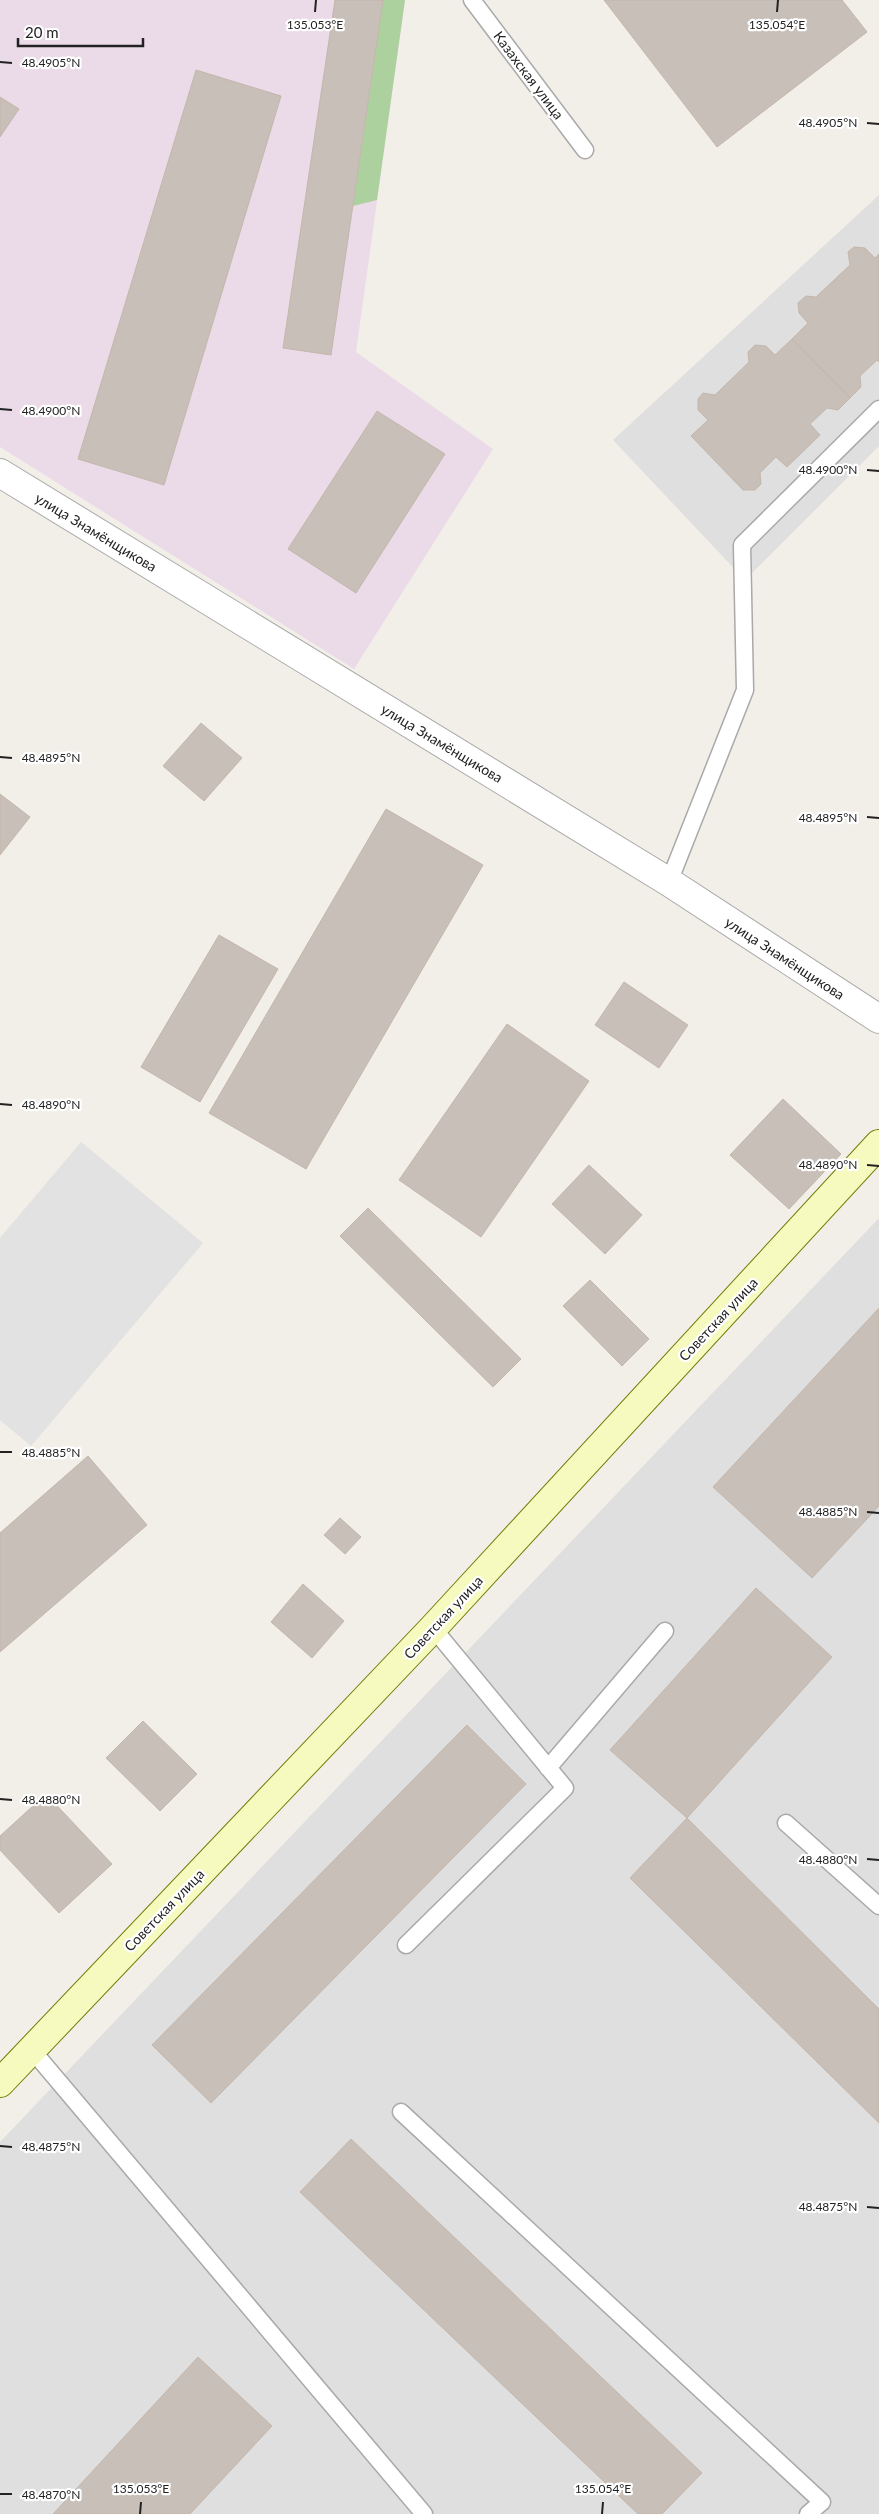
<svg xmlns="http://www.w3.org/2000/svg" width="879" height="2514" viewBox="0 0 879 2514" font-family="Lato,sans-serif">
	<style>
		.residential { fill: #e0dfdf }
		.industrial { fill: #ebdbe8 }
		.forest { fill: #add19e }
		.parking { fill: #e2e2e2 }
		.building { fill: #c7bfb8; stroke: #c4b6ab }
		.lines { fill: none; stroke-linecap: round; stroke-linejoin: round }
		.lane-casing { stroke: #a9a9a9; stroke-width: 19 }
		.street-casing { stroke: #a9a9a9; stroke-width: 30 }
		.secondary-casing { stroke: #707d05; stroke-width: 30 }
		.lane { stroke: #fff; stroke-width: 16 }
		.street { stroke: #fff; stroke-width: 28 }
		.secondary { stroke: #f7fabf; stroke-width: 28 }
		.ticks { fill: none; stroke: #222; stroke-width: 2 }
		.labels { text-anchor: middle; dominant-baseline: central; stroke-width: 4.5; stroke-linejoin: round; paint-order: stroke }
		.street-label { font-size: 14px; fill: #222; stroke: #fff }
		.ticks-label { font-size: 12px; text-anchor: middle; fill: #222; stroke: #fff; stroke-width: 4.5; stroke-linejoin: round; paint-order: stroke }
	</style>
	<rect width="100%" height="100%" fill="#f2efe9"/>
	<path class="residential" d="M879,195V446L745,580L613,440Z
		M879,1218V2514H0V2142Z"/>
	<path class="industrial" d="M0,0H405L356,352L493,449L354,669L0,447Z"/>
	<path class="forest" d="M383,0H405L377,200L353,206Z"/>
	<path class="parking" d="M81,1142L203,1243L31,1446L0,1420V1238Z"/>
	<path class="building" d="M335,0H383L331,355L283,348Z
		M604,0H842L867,32L717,147Z
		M196,70L281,96L164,485L78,459Z
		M0,97L19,109L0,137Z
		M854,247L865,248L875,258L879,254V362L877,360L860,376L861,387L850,398L792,339L808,323L799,313L798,303L806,296L816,297L850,265L848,252Z
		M792,339L850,398L838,410L827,408L810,424L820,435L787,467L776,457L760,473L761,484L755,490H743L691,436L708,420L698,410V399L703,393L715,395L749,362L748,352L755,345L766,346L775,355Z
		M377,411L445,454L356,593L288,549Z
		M201,723L242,758L204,801L163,766Z
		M0,794L30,817L0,855Z
		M386,809L483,865L306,1169L209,1113Z
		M219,935L278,969L200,1102L141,1067Z
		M624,982L688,1025L659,1068L595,1025Z
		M507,1024L589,1081L481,1237L399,1180Z
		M783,1099L841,1154L789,1209L730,1155Z
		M589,1165L642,1215L605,1254L552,1204Z
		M368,1208L521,1359L493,1387L340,1236Z
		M590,1280L649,1339L622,1366L563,1306Z
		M879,1308V1506L812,1578L713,1487Z
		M88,1456L147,1525L0,1652V1533Z
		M340,1518L361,1537L345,1554L324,1535Z
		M303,1584L344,1621L312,1658L271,1622Z
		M756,1588L832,1657L687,1818L610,1750Z
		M143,1721L197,1774L160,1811L106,1758Z
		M467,1725L526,1784L211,2103L152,2045Z
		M46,1794L112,1864L59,1913L0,1850V1836Z
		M687,1818L879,2009V2123L630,1878Z
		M351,2139L702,2473L662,2514H638L300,2192Z
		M198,2357L272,2426L190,2514H53Z"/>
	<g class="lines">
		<g class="lane-casing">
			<path id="lane" d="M472,0L585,150
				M669,882L745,690L742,545L879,409
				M548,1768L665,1631
				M786,1823L879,1906
				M406,1945L565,1788L433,1628
				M32,2050L424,2514
				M401,2112L822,2502L808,2514"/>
		</g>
		<g class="street-casing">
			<path id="street" d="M0,473L669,882L879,1019"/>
		</g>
		<g class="secondary-casing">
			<path id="secondary" d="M0,2083L433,1628L879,1144"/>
		</g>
		<use href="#lane" class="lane"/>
		<use href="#street" class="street"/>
		<use href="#secondary" class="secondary"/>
	</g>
	<path class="ticks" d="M315,12L316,0M777,12L778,0M0,62L12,63M867,123L879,124M0,409L12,410M867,470L879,471M0,757L12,758M867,817L879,818M0,1104L12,1105M867,1165L879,1166M0,1452H12M867,1512L879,1513M0,1799L12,1800M867,1859L879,1860M0,2146L12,2147M867,2207L879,2208M0,2494H12M140,2514L141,2502M602,2514L603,2502"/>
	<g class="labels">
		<g class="street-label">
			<text transform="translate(529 75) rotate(53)">Казахская улица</text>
			<text transform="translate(96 532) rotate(31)">улица Знамёнщикова</text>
			<text transform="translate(442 743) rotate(31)">улица Знамёнщикова</text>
			<text transform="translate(785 958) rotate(33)">улица Знамёнщикова</text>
			<text transform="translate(718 1319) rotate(-47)">Советская улица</text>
			<text transform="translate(443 1617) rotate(-47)">Советская улица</text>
			<text transform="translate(164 1910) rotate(-46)">Советская улица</text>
		</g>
	</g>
	<g class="ticks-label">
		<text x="315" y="29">135.053°E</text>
		<text x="777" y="29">135.054°E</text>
		<text x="51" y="67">48.4905°N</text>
		<text x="828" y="127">48.4905°N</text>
		<text x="51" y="415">48.4900°N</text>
		<text x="828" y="474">48.4900°N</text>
		<text x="51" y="762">48.4895°N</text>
		<text x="828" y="822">48.4895°N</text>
		<text x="51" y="1109">48.4890°N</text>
		<text x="828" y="1169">48.4890°N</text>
		<text x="51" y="1457">48.4885°N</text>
		<text x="828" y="1516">48.4885°N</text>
		<text x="51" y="1804">48.4880°N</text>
		<text x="828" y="1864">48.4880°N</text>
		<text x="51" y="2151">48.4875°N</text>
		<text x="828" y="2211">48.4875°N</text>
		<text x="141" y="2493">135.053°E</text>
		<text x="603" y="2493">135.054°E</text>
		<text x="51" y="2499">48.4870°N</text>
	</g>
	<path d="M18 38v8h125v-8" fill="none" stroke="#222222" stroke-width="2.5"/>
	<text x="25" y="38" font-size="15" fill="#222222" stroke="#ffffff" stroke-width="4" paint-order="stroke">20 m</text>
</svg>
